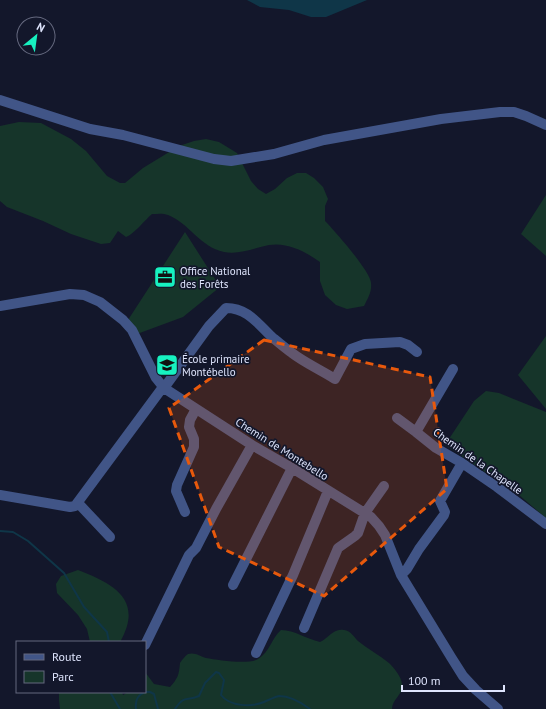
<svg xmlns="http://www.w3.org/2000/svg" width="546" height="709" viewBox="0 0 546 709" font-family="'PT Sans',sans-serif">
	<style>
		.green { fill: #16352a }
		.water { fill: #0f3648 }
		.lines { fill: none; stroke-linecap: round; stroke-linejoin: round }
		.stream { stroke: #0f3648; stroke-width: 2 }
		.minor { stroke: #415587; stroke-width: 10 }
		.marked { fill: #e8590c; fill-opacity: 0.2; stroke: #e8590c; stroke-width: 3; stroke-dasharray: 8 5; stroke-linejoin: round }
		.labels { text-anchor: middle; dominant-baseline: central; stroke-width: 3.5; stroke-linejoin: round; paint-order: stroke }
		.poi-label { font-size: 11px; fill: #dfe5fd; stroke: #13172b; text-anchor: start }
		.street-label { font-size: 11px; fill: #dfe5fd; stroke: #13172b }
	</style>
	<rect width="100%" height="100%" fill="#13172b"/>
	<path class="green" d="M19,122L41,123L71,139L86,151L107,176L120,183H125L143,168L179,146L194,141L206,139L219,142L237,153L251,181L258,189L266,194L275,189L287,178L297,173H306L314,178L323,187L328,199L325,206V221C334,230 371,272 371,283C372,292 368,298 364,306L347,309L336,305L325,295L320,281V262C306,252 288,242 269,245C254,248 239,255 224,252C200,247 189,223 168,215C163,213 157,214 152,214C145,220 134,234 126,237L118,231L110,243L101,244L71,234L43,221L7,207L0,201V126Z
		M546,195V256L521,234Z
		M185,232L220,287L183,317L137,334L128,320Z
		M546,336V409L518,375Z
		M486,391L499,393L546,412V518L519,495L445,445L474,401Z
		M78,570C114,584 144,600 120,642H90L87,629L78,615L57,593L56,584L61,576Z
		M281,630C295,630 306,639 320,642C329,638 333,628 344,630C351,631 354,637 358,641C368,649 379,655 389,663C394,668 401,676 402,684C404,694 392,699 392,709H60L59,700V692H122L123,695L128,692H145V672L154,684L170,687C178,678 179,675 180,663C182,660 185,656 188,654C195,652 200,656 206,658C218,660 248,665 258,659C270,652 271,639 281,630Z"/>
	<path class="water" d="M247,0H367L326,17H311L289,10L260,7Z"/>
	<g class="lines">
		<path class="stream" d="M0,531L13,532L28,541L64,573L84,607L107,632L109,642
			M110,692L120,709
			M145,692H150L154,694L158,709
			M136,709C135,702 137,695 145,692
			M175,709C185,694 186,702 199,696L205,683L216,672L219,673L224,680L221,695C230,707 252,707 264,702C269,700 274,697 279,696C290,696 302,703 310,709"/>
		<path class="minor" d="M0,100L90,129L123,135L214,159L231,161L274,154L324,140L441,119L500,112H514L526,116L546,125
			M0,306L70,294L84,295L100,302L123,320L132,330L156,378L164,388L252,445L292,468L371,517L379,526L385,535L401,575L451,657L463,676L476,690L498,709
			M164,388L209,326L226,308C248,308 258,324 272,337C278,342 285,348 292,353C305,363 321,370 335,379L351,349L365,344L400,342L408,345L417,352
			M397,418L416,432L436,448L462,463L497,487L546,524
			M416,432L453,369
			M0,495L70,507L75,506L163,387
			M78,503L110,537
			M185,512L176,491L177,485L194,447V439L189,427L190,420L196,409
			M401,575L407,569L419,549L444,515L445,512L440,501L462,463
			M233,585L292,468
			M304,628L338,548L355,536L358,533L365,513L384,486
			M145,645L189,555L196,548L216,509L252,445
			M256,653L293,575L328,491"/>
	</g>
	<path class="marked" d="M264,340L430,377L447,489L324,596L219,547L169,408Z"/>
	<defs>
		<g id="office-square" transform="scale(1.15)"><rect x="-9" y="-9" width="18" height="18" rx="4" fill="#17f1c0" stroke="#13172b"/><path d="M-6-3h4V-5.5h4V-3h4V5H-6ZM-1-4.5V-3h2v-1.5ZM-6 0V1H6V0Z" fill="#111"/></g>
		<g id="school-square" transform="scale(1.15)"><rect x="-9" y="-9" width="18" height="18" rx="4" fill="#17f1c0" stroke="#13172b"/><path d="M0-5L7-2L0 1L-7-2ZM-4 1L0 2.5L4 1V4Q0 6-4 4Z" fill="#111"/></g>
	</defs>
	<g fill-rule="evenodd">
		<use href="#office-square" x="165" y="277"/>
		<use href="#school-square" x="167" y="365"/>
	</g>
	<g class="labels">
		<g class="poi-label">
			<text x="180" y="271">Office National<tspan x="180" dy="13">des Forêts</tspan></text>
			<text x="182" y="359">École primaire<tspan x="182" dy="13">Montébello</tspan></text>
		</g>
		<g class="street-label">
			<text transform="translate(282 449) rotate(32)">Chemin de Montebello</text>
			<text transform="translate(478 461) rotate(35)">Chemin de la Chapelle</text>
		</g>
	</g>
	<rect x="16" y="641" width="130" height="52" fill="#13172b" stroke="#65697f"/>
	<rect x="24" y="654" width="20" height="6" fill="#415587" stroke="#65697f"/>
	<text x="52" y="661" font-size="12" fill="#dfe5fd">Route</text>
	<rect x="24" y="671" width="20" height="12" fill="#16352a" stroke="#65697f"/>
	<text x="52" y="681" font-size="12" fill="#dfe5fd">Parc</text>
	<g transform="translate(36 36) rotate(29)"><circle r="19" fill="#13172b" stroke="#65697f"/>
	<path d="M0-3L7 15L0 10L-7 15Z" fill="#17f1c0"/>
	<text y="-6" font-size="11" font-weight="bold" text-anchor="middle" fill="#dfe5fd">N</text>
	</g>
	<path d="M402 685v6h102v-6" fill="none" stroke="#dfe5fd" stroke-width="2"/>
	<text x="408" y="685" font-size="12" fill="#dfe5fd" stroke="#13172b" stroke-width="3" paint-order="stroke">100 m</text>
</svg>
